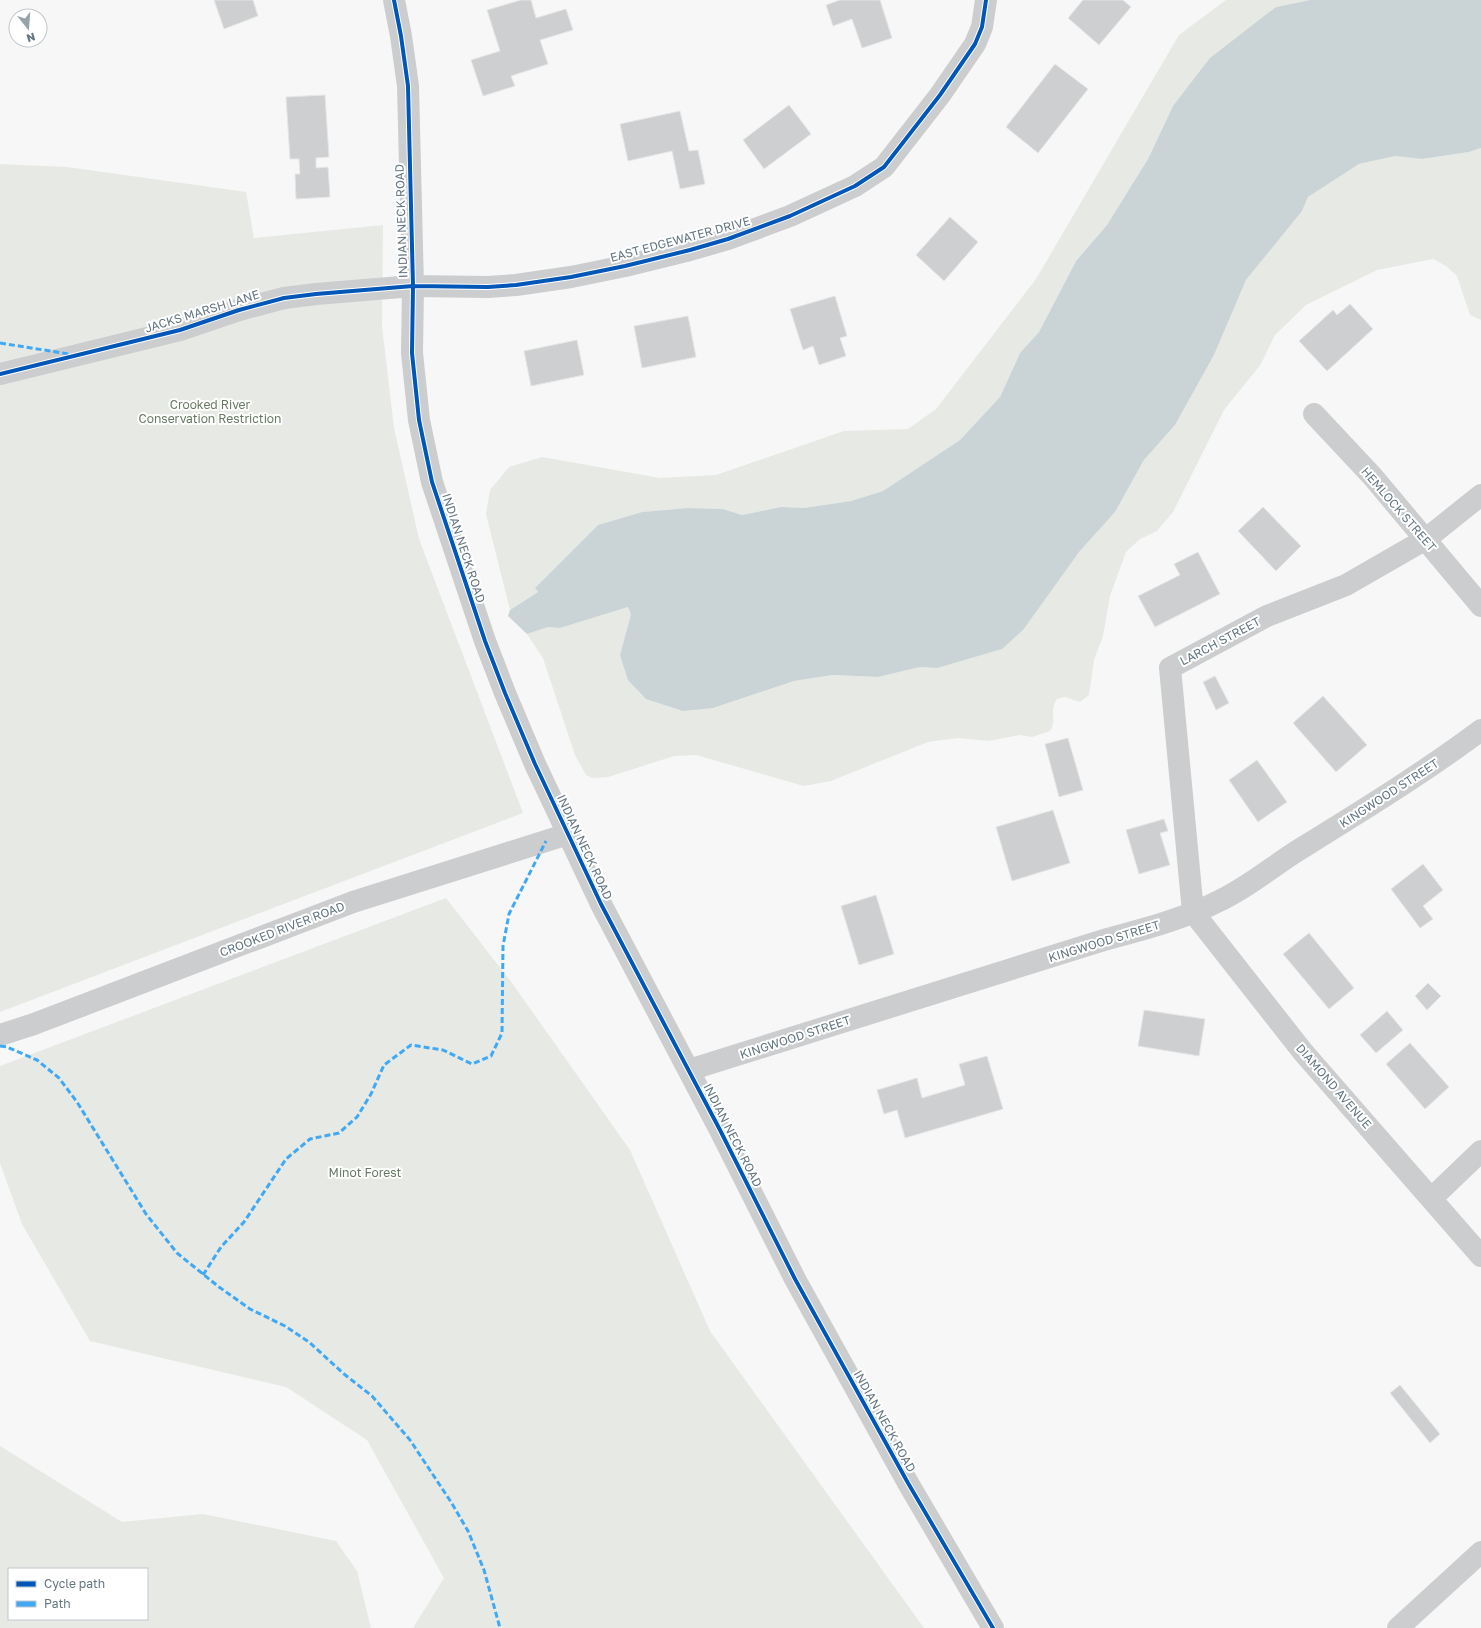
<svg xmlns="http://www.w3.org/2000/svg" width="1481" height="1628" viewBox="0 0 1481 1628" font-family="'Golos Text',sans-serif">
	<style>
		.green { fill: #e6e9e4; fill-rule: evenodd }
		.water { fill: #cad4d6 }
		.building { fill: #cdcfd0; stroke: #e6e6e6 }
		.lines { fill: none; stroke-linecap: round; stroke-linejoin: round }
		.minor { stroke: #cccdce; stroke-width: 22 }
		.quiet { stroke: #3fa9f5; stroke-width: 3; stroke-dasharray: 6 3; stroke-linecap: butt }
		.cycleway-casing { stroke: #fff; stroke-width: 6 }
		.cycleway { stroke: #0057b8; stroke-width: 4 }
		.labels { text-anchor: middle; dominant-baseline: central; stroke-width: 4; stroke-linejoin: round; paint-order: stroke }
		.street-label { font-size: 12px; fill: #637681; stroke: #fff }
		.park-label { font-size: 12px; fill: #677962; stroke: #fff }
	</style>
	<rect width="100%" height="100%" fill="#f7f7f7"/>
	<path class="green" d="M1226,0H1310L1276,7L1173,106L1148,159L1107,225L1076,261L1039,332L1020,353L1000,397L960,440L883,491L851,501L804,508L781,507L742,515L723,509L688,508L642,512L598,525L535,588L538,592L510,610L486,514L490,490L509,467L542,457L660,478L716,475L844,431L908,429L936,409L1036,279L1179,35Z
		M1481,148V320L1470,315L1457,276L1446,266L1433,259L1377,270L1306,305L1275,335L1261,364L1224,410L1173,512L1157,531L1140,539L1126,552L1110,596L1103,636L1094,660L1089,695L1080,702L1065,697L1057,699C1048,713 1058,718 1050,731L1032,737L1019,735L989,741L957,738L928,742L831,781L804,786L696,755L674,756L608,777L592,778L586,775L575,755L543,658L527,634L548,627L560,628L628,607L631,614L620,655L713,708L794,681L833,675L878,677L920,667L937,668L1079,552L1115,512L1144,460L1175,425L1214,355L1246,280L1302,211L1308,197L1359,164L1395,156L1422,159L1469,152Z
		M0,164L67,167L246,192L254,238L383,225L382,326L394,428L419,539L523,813L0,1012Z
		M446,898L512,983L630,1150L710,1331L924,1628H413L444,1578L367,1440L286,1387L90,1341L22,1224L0,1163V1066Z
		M0,1446L122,1522L203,1514L336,1541L357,1571L371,1628H0ZM9,1569H147V1619H9Z"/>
	<path class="water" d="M1310,0H1481V148L1469,152L1422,159L1395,156L1359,164L1308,197L1302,211L1246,280L1214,355L1175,425L1144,460L1115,512L1079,552L1023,630L1002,649L937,668L920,667L878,677L833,675L794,681L713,708L683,711L646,699L628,680L620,655L631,614L628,607L560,628L548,627L527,634L508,616L510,610L538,592L535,588L598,525L642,512L688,508L723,509L742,515L781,507L804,508L851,501L883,491L960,440L1000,397L1020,353L1039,332L1076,261L1107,225L1148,159L1173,106L1210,58L1276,7Z"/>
	<path class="building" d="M214,0H253L258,16L224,29Z
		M521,0H531L536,18L566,9L573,30L540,40L548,64L511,76L515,86L483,96L471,60L500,51L487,10Z
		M840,0H880L892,38L862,48L852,19L833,26L826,5Z
		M1083,0H1123L1131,7L1099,45L1068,18Z
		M1055,64L1088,89L1038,153L1006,127Z
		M325,95L329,157L316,158V168L328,167L330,197L296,199L295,174H300L299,159H290L286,97Z
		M789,105L811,134L764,169L743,140Z
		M680,111L689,151L698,150L705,184L680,189L672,151L628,161L620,124Z
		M950,217L978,242L944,281L916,255Z
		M835,296L847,336L840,338L846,356L819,365L813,346L803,350L790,309Z
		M1350,304L1373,329L1327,371L1299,341L1333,310L1337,315Z
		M688,316L696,357L642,368L634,326Z
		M577,340L584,375L531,386L524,351Z
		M1263,507L1301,546L1276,571L1238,531Z
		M1198,552L1220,594L1155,627L1138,596L1180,575L1174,564Z
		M1215,676L1229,703L1216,710L1203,682Z
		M1323,696L1367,745L1336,772L1293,723Z
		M1068,738L1083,790L1059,797L1045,744Z
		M1257,760L1287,802L1258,822L1229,780Z
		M1053,810L1070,863L1012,881L996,827Z
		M1164,819L1168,831L1160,833L1170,865L1139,874L1126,830Z
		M1423,864L1443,890L1423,906L1433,919L1420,928L1391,889Z
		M876,895L894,954L859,965L841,906Z
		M1309,933L1354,988L1329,1009L1283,954Z
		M1428,983L1441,996L1427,1010L1415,996Z
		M1144,1010L1205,1019L1199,1056L1138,1046Z
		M1387,1011L1403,1030L1376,1053L1360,1035Z
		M1410,1043L1449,1087L1425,1109L1386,1064Z
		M987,1056L1003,1109L905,1138L897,1110L884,1114L877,1090L917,1078L922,1098L965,1085L959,1064Z
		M1400,1385L1440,1434L1430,1443L1390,1393Z"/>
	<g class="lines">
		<path class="minor" d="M394,0L401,36L408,86L413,286L412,353L419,420L432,482L485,641L505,693L535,764L601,904L720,1130L795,1279L908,1483L993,1628
			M0,374L180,330L239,310L284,298L316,294L413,286L488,287L516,285L571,277L625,266L690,250L728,239L790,216L855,186L884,167L940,95L975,44L982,27L986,0
			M1314,414L1373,477L1481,606
			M1481,495L1426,539L1346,585L1267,616L1170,668L1193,912L1303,1052L1481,1256
			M0,1035L34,1024L353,902L568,834
			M689,1070L1104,940C1144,929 1184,919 1221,900C1248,887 1272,867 1297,851C1360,812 1422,774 1481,730
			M1432,1198L1481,1151
			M1398,1628L1481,1552"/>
		<path class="quiet" d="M0,343L69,354
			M0,1046L7,1047L37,1060L59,1078L77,1102L146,1214L177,1253L219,1287L250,1309L285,1326L309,1342L344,1374L372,1396L410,1440L451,1502L468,1531L484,1570L500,1628
			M203,1275L221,1247L244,1222L286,1159L310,1139L339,1133L357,1117L371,1094L384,1065L411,1045L443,1050L472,1064L491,1056L502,1033L503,946L509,914L546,841"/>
		<g class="cycleway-casing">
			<path id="cycleway" d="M394,0L401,36L408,86L413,286L412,353L419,420L432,482L485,641L505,693L535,764L601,904L720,1130L795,1279L908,1483L993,1628
				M0,374L180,330L239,310L284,298L316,294L413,286L488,287L516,285L571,277L625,266L690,250L728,239L790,216L855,186L884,167L940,95L975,44L982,27L986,0"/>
		</g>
		<use href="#cycleway" class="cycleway"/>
	</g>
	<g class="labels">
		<g class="street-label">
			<text transform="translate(401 221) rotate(-92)">INDIAN NECK ROAD</text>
			<text transform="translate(680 239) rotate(-15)">EAST EDGEWATER DRIVE</text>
			<text transform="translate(202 311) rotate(-17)">JACKS MARSH LANE</text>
			<text transform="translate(1399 509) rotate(49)">HEMLOCK STREET</text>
			<text transform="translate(464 548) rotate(72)">INDIAN NECK ROAD</text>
			<text transform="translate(1220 641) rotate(-28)">LARCH STREET</text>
			<text transform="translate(1389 793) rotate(-33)">KINGWOOD STREET</text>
			<text transform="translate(585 847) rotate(65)">INDIAN NECK ROAD</text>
			<text transform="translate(282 929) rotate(-21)">CROOKED RIVER ROAD</text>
			<text transform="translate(1104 941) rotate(-17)">KINGWOOD STREET</text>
			<text transform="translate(795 1037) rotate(-18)">KINGWOOD STREET</text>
			<text transform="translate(1334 1086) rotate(49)">DIAMOND AVENUE</text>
			<text transform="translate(733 1135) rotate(63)">INDIAN NECK ROAD</text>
			<text transform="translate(885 1421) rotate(61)">INDIAN NECK ROAD</text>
		</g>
		<g class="park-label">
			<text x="210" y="404">Crooked River<tspan x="210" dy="14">Conservation Restriction</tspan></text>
			<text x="365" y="1172">Minot Forest</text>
		</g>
	</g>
	<rect x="8" y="1568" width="140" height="52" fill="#ffffff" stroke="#c1c8cd"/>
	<rect x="16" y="1581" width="20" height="6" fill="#0057b8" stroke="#c1c8cd"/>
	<text x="44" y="1588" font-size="12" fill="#637681">Cycle path</text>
	<rect x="16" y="1601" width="20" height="6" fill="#3fa9f5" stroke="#c1c8cd"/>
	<text x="44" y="1608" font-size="12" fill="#637681">Path</text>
	<g transform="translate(28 28) rotate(163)"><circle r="19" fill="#ffffff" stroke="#c1c8cd"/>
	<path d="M0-3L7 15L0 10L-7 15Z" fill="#97a3aa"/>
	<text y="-6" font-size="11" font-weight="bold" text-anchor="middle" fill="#637681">N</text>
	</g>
</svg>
